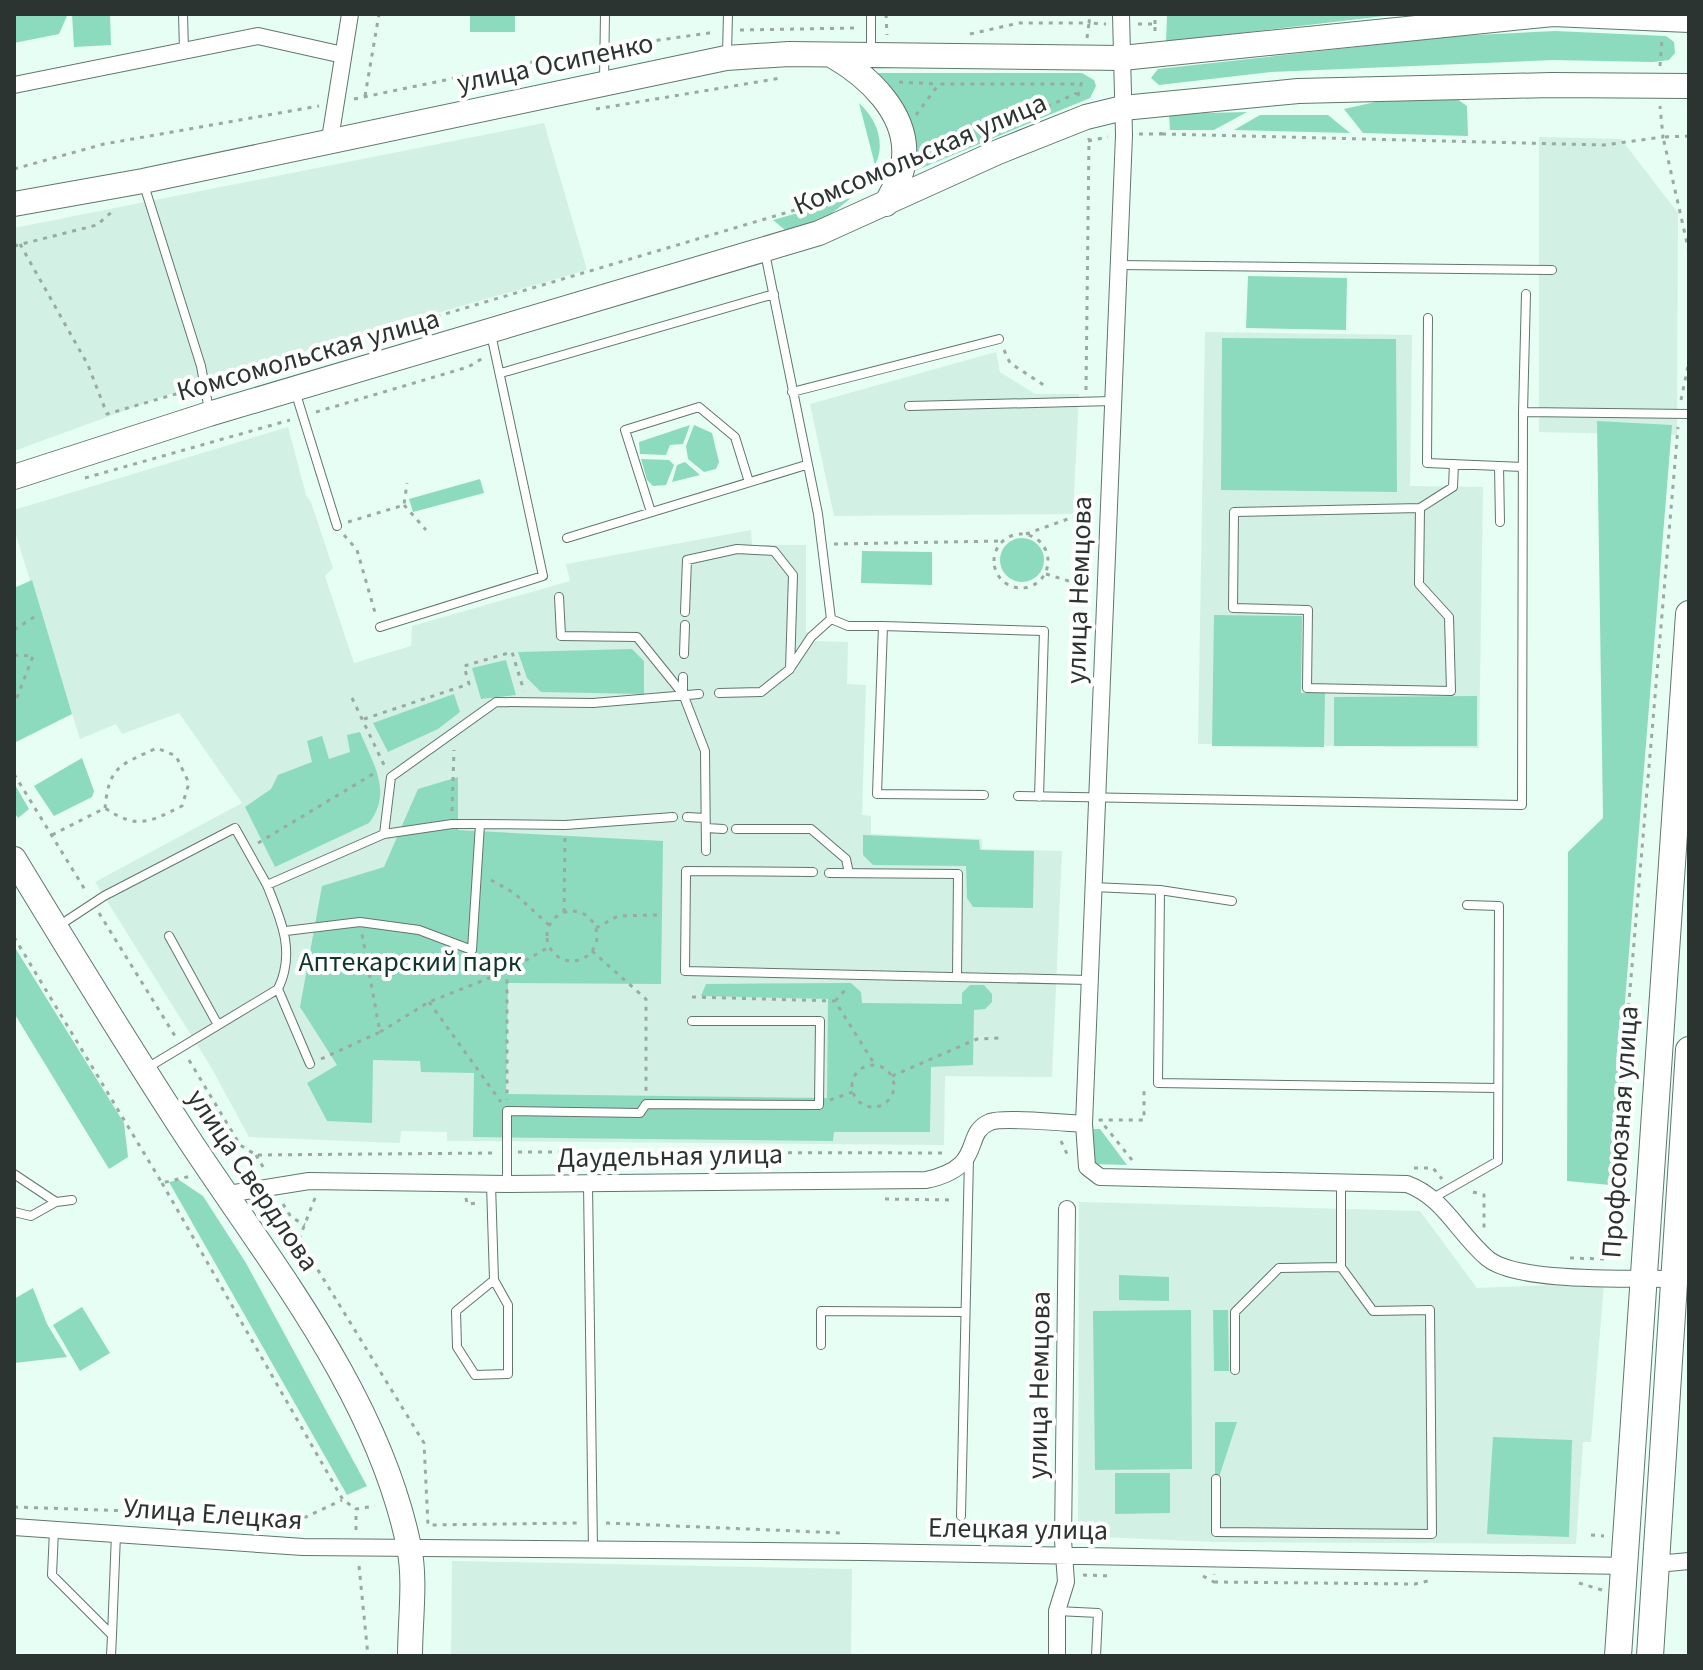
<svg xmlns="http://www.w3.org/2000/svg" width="1703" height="1670" viewBox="0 0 1703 1670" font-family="'Source Sans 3',sans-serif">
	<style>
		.built { fill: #d2f0e4 }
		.green { fill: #8cdbbf }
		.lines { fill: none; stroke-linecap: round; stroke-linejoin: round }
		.lane-casing { stroke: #62766e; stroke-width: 10 }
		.street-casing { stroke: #62766e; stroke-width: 18 }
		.secondary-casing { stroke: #62766e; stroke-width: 26 }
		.primary-casing { stroke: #62766e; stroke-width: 28 }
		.path { stroke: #99aaa3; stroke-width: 3; stroke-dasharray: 4 6; stroke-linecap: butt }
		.lane { stroke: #fff; stroke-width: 8 }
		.street { stroke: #fff; stroke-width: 16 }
		.secondary { stroke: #fff; stroke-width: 24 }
		.primary { stroke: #fff; stroke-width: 26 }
		.labels { text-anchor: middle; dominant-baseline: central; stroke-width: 8; stroke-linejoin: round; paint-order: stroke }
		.street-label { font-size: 28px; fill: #2c3431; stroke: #fff }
		.park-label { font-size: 28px; fill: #0f372b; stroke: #fff }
	</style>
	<rect width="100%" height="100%" fill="#e6fef4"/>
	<path class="built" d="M544,123L587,270L225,374L14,451V228Z
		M1539,137L1621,139L1678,213L1677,435L1539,432Z
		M1205,332L1412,335L1410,486L1483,487L1479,748L1198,744Z
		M996,352L1000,372L1035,394H1079L1073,514L834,516L810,404Z
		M288,427L306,495L311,502L333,568L325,576L354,663L411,646L412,626L570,581L566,564L751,530L752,545H806V631L815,641L848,642L847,684L866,685L862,815L871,816V834L982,839V849L1062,851L1052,1077L945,1076L944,1145L469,1141H447V1132L401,1131L400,1143L249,1137L211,1067L95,882L242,803L179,713L122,734L116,724L80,739L14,529V510Z
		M1079,1202L1420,1211L1477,1288L1604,1283L1591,1442H1583L1576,1544L1216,1542L1078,1536Z
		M452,1561L852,1569L851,1656H451Z"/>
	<path class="green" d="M14,14H67V16L59,34L14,43Z
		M72,14H110L111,45L74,47Z
		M470,14H515V32H470Z
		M1401,14L1166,42L1167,16Z
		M1555,31L1666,36L1674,42L1675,53L1669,60L1653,62L1553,60L1271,72L1159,85L1151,78L1158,69L1456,36Z
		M867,73H1082L1094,80L1096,86L1090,98L910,173Z
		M1457,99L1467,106L1468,136L1363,133L1344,109L1384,100Z
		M859,103C877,119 886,144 875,165Z
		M1247,112L1214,130H1170L1169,114Z
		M1260,115H1328L1350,133L1234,130Z
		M851,198L826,218L785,230L773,220Z
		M1248,276L1347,278L1346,330L1246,328Z
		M1222,338L1396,339L1397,492L1221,490Z
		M1597,421L1672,425L1610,1185L1567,1181L1568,852L1603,818Z
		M690,425L683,444L670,445L666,455L640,454L639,442Z
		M694,425L712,433L719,462L716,469L704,472L688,459L686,446Z
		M641,459L669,460L674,465L666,485L653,486L647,480Z
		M685,462L700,475L672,482L677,465Z
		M480,479L484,493L413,512L409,499Z
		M1000 560a22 22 0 1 1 44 0a22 22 0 1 1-44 0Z
		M862,551L932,552V585L861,583Z
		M32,580L72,714L14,743V588Z
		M1214,615L1302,616L1301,693H1325L1324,747L1212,746Z
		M632,649L644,661V694L541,692L527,678L518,652Z
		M506,660L516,695L481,699L472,668Z
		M454,694L460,712L438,729L388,752L373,723Z
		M1477,696V746H1334V697Z
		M360,732C373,764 393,792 369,823L275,867L245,807L271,789L278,775L312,762L307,741L322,736L329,759L350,752L347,735Z
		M82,758L94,791L92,797L54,816L34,786Z
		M458,777V830L663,841L661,984L508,983L506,1094L827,1098L828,999L701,996L706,984L851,983L861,992L862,1003L962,1004V993L970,985H984L992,994V1002L985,1009L974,1010L973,1065L931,1067L930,1132H834L833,1141L473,1137L474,1073L421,1072L420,1061L373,1060L372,1123L327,1121L307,1083L337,1065L300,1007L322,886L384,867L418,789Z
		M14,783L29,809L18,818L14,812Z
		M863,835L979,840L980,850L1034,851L1033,908L973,907L967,898L966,866L873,865L863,855Z
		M14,946L124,1123L128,1157L109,1169L14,1013Z
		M1089,1129H1100L1127,1165L1092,1164Z
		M179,1180L203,1196L246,1263L367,1486L347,1495L169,1182Z
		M1119,1275L1169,1277V1301L1119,1300Z
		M33,1288L47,1324L67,1357L14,1363V1299Z
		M82,1307L110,1353L80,1371L53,1325Z
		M1191,1310L1192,1469L1095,1470L1093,1311Z
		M1213,1310H1228L1229,1371H1214Z
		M1215,1422H1237L1219,1477H1215Z
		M1493,1437L1572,1440L1569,1537L1487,1534Z
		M1115,1473H1170V1513L1115,1514Z"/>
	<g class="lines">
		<g class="lane-casing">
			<path id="lane" d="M183,14L184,50
				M727,53L728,14
				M871,53V14
				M604,79L605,14
				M144,185L201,366L209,410
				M765,253L818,514L831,619
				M1119,265L1552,270
				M1428,318L1427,463L1523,467
				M501,373L774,294
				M295,391L337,526
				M792,392L999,339
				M909,406L1113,401
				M1523,412L1526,294
				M1499,466L1500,522
				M1420,508L1419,584L1449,617L1451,691L1307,688L1308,610L1233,608L1234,512Z
				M1420,508L1453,487L1454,464
				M651,512L625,430L699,407L735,437L749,482
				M567,538L806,465
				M559,597L561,636L637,637L683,694
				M685,612L687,560L737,549L774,551L793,575L790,669L761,692L719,693
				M831,619L848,626H883
				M380,627L543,576L491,334
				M684,654L685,625
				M791,667L811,637L831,619
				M683,677V694L705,751L706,851
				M984,795L877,794L883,626L1044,631L1039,797
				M1018,796L1522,805L1523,412L1689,414
				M687,817L705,818
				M706,828L723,829
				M736,829H811L846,859L849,873
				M384,834L452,824H480
				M813,872L686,871L685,971L1089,980
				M829,873L958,874L957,977
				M1093,887L1160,890L1232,901
				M1160,890L1158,1083L1498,1088
				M60,925L104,896L235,828L267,885L384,834L391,777L496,702L593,703L699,694
				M286,931L360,922L419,930L472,950L480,824L565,825L673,817
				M169,936L218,1025
				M278,989L310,1064
				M147,1068L278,989C296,952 281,920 267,885
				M14,1174L56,1202
				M491,1184L494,1280L508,1305V1374L475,1375L457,1347L456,1311L494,1280
				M507,1184V1111L640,1113L646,1104L819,1105L820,1021H692
				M588,1184L593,1550
				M1433,1198L1498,1161L1499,906L1467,905
				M14,1212L31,1216L56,1202L72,1200
				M821,1345V1311L965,1312
				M1235,1370V1312L1279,1268L1341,1267V1183
				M1216,1479V1532L1432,1534L1430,1310L1373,1311L1341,1267
				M961,1516L969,1158
				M54,1530L52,1575L112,1635L111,1656
				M1057,1611L1098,1613L1096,1656
				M112,1635L116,1534"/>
		</g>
		<g class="street-casing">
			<path id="street" d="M1121,14L1124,135L1084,1124L1087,1167L1100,1177L1407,1184C1443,1197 1458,1233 1487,1258C1516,1283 1630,1278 1673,1279
				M14,85L258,36L343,55
				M330,139L350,14
				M228,1194L309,1181L507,1184L926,1180C987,1167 961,1134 990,1122C1003,1117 1066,1123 1084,1124
				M14,1527L303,1547L864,1552L1626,1566
				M1657,1564L1689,1561
				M1057,1656V1611L1066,1582L1063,1540L1067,1209"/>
		</g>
		<g class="secondary-casing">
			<path id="secondary" d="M833,56C868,76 908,113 904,158C903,175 893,190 886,204
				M14,204L143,181L726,58L789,54L1122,58L1553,14L1689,20
				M14,477L209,414L819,233L998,152L1086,117L1123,108L1298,91L1551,85L1689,86
				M14,859C71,953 128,1046 188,1138C271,1264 378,1395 409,1547C416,1580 410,1621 410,1656"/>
		</g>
		<g class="primary-casing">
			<path id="primary" d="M1618,1656L1689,614
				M1650,1656L1689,1050"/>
		</g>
		<path class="path" d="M886,14L887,35
			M1138,24H1155V35
			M1155,24V14
			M740,30L856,28
			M970,34L1019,23H1089L1090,14
			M1087,38L1089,23L1106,24
			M617,46L716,32
			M1660,66L1662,38
			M899,82L939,84
			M365,96L379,14
			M1078,96L1083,77
			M354,99L590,50
			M596,109L781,78
			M916,115L939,84H1081
			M1029,115L1077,93
			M1139,134H1161L1160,127
			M1162,134L1604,145L1663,137L1660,106
			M1689,136L1663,137L1689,252
			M1088,141L1108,137
			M14,169L104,144L319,106
			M20,244L88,365L107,414L193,389
			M14,246L97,225L115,209
			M1004,350L1010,363L1048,388
			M216,382L849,194
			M1086,390L1089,138
			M1681,400L1689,361
			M316,412L468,367L483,358
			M85,478L290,420
			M404,505L426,530
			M348,522L404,505L407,483
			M994 561a27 27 0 1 1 54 0a27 27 0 1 1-54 0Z
			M1026,534L1090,511
			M344,535L357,550L376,616
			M834,544L1002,541
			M1046,574L1088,587
			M14,630L34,617
			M14,655L33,656L14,705
			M352,698L385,767
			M364,719L469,684L464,666L512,652L524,691
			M14,774L87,893
			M452,811L454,750
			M52,835L105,808C137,830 150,822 182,806L189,783L176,756L157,748C120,765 109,766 105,808
			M258,843L378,771
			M491,880L514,893L549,925
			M547 936a25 25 0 1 1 50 0a25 25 0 1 1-50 0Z
			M564,912L565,836
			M99,913L175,1036
			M596,928L618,916L657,915
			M14,937L162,1183L191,1176
			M592,951L646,999V1091
			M482,956L507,971L549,947
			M692,997L835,1001L875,1065
			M835,1001L846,989
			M429,1002L501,1102
			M380,1032L429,1002L507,971V1100
			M321,1059L380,1032L362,934
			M189,1060L240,1145L256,1155L494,1153
			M852 1086a21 21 0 1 1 42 0a21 21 0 1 1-42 0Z
			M892,1076L977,1039L1001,1038
			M830,1100L853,1092
			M1061,1141L1068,1156
			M518,1152L946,1153
			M224,1155L240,1145
			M256,1155L266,1172
			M1132,1160L1100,1120H1144V1086
			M1414,1168H1433L1442,1179
			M162,1183L343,1500L356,1509
			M1473,1192L1484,1195V1228
			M315,1198L299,1239L424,1443L428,1525L579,1523
			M466,1198L467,1204L478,1203
			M885,1199L954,1200
			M283,1204L291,1217L305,1225
			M1570,1258L1607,1259L1678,427
			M14,1507L306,1517L342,1500
			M606,1523L842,1533
			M356,1530V1509L375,1506
			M1591,1535L1604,1536
			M359,1566L368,1656
			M1083,1575L1111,1576
			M1203,1576L1214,1582V1574
			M1214,1582L1415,1584L1428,1581
			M1579,1583L1602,1590"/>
		<use href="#lane" class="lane"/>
		<use href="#street" class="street"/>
		<use href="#secondary" class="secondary"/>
		<use href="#primary" class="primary"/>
	</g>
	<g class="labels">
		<g class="street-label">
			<text transform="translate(555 63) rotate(-12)">улица Осипенко</text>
			<text transform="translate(920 154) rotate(-23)">Комсомольская улица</text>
			<text transform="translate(308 355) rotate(-16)">Комсомольская улица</text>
			<text transform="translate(1079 590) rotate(-88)">улица Немцова</text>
			<text transform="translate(1620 1132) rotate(-86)">Профсоюзная улица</text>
			<text transform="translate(670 1156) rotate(-1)">Даудельная улица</text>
			<text transform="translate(253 1180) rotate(56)">улица Свердлова</text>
			<text transform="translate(1039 1385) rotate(-89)">улица Немцова</text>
			<text transform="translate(213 1514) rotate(4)">Улица Елецкая</text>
			<text transform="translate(1018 1529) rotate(1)">Елецкая улица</text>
		</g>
		<g class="park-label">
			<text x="410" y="962">Аптекарский парк</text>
		</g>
	</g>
	<rect width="1703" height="1670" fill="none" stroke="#2c3431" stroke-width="32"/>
</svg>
